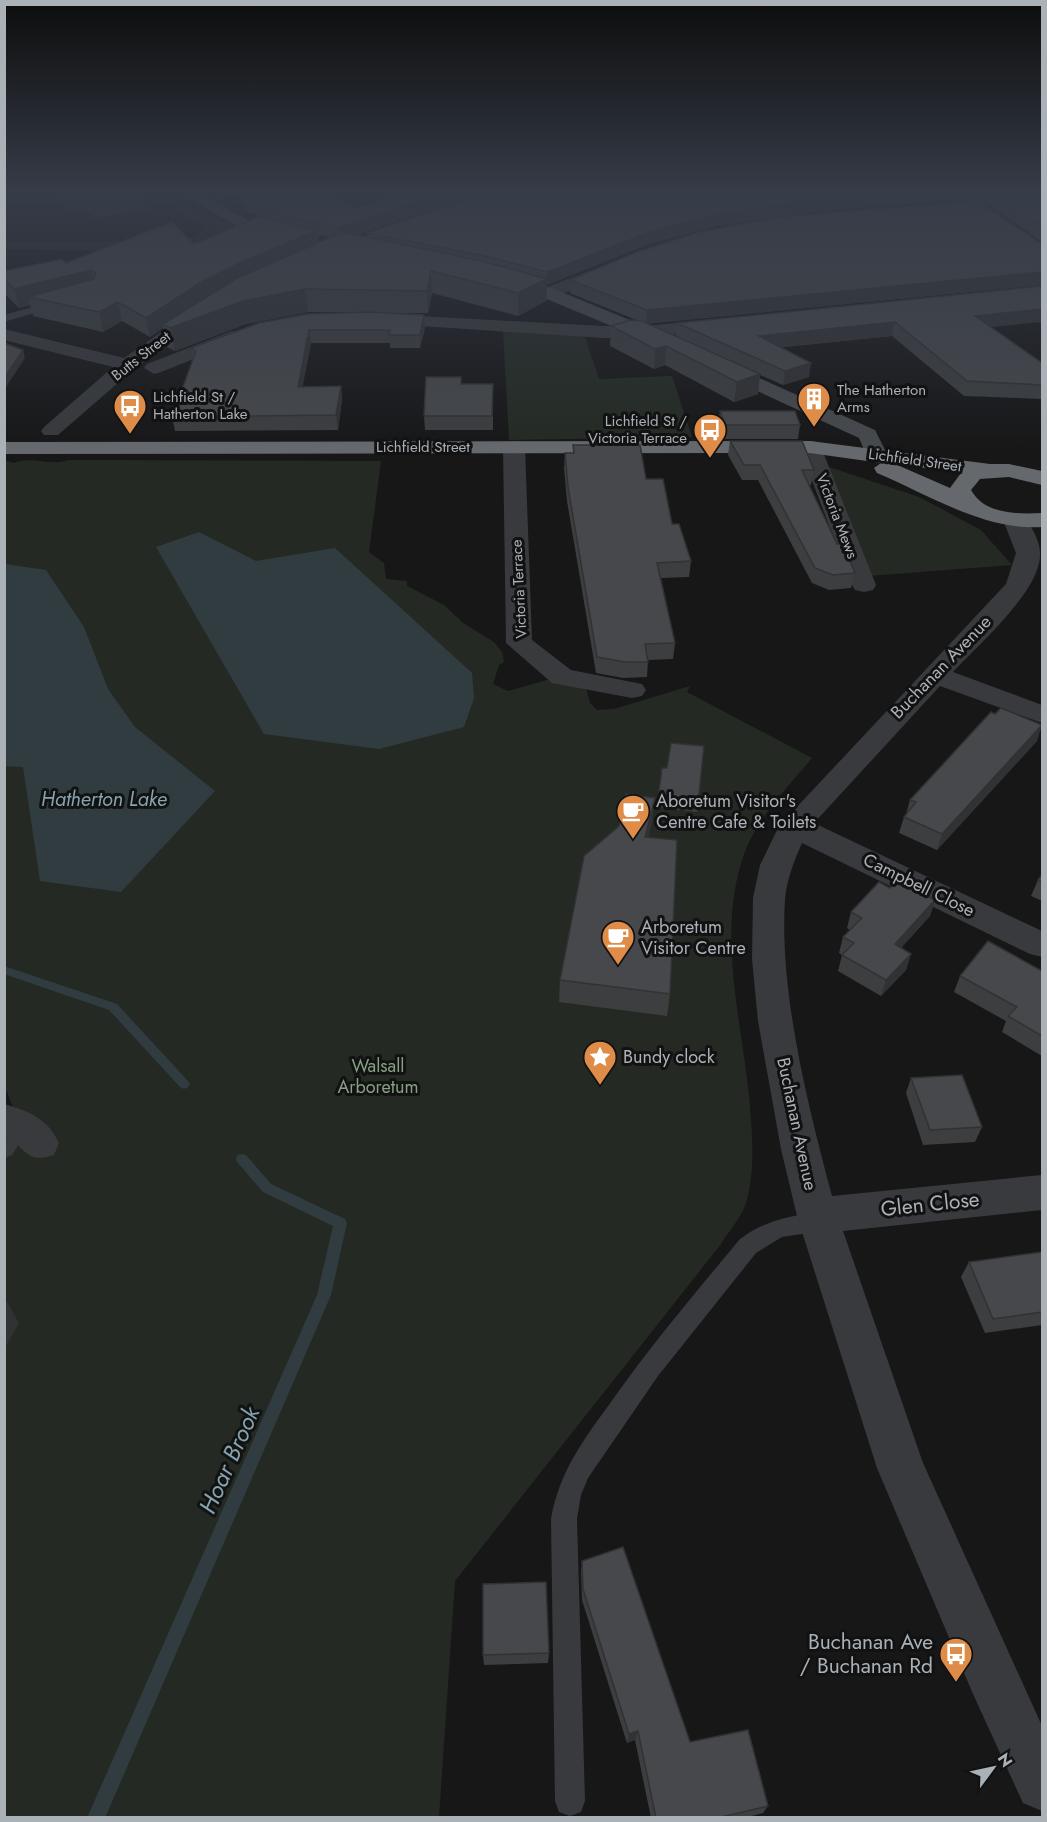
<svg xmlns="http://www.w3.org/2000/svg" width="1047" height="1822" viewBox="0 0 1047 1822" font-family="Jost,sans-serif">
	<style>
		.green { fill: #242a23 }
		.water { fill: #313c40 }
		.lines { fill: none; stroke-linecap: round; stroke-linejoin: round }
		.stream { fill: #313c40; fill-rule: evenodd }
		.lane { fill: #383a3d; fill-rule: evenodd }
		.street { fill: #383a3d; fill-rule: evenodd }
		.secondary { fill: #46494d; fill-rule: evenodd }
		.highway { fill: #65696d; fill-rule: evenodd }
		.wall { fill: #3c3e40; fill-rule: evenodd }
		.shaded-wall { fill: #313234 }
		.building { fill: #46484b; stroke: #313234; stroke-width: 1.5 }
		.labels { text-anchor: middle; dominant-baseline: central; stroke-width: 6; stroke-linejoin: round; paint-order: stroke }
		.far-street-label { font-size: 15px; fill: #aab1b7; stroke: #121213 }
		.far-poi-label { font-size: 15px; fill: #aab1b7; stroke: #121213; text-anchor: start }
		.street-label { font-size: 18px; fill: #aab1b7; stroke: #121213 }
		.poi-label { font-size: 18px; fill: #aab1b7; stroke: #121213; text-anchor: start }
		.park-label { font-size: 18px; fill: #87a083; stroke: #121213 }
		.water-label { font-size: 20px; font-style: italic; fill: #85a4ae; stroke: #121213 }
		.near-street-label { font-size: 21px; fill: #aab1b7; stroke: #121213 }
		.near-poi-label { font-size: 21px; fill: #aab1b7; stroke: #121213; text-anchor: end }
		.near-water-label { font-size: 24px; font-style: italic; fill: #85a4ae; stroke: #121213 }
	</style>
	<rect width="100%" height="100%" fill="#171718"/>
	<path class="green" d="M179,199L203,213L247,231L191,252L5,249V242L174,241L191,238L204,228L168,201Z
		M503,330L584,334L599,379L672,376L692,437L509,440Z
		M4,460L14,463C31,455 51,467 68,460L381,461L369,552L384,563L386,579L407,581V586L444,605L463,623L494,642L502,652L504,662L499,665L493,684L508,691L554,678L586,688L590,703L597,710L614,709L690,686L687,692L812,758C787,788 757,818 744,854C714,940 746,1033 751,1120C753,1148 754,1178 745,1206C740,1219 728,1232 721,1244L455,1581L439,1817H5L4,1119L13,1107L7,1092L4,1091Z
		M817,463L919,497L981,530L1012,565L868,576Z"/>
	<path class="water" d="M199,532L256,561L335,548L472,673L474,698L464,727L379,749L264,734L156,547Z
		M4,564L46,570L84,627L108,689L135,727L215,791L121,892L40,881L23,767L5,766Z"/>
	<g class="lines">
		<path class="stream" d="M4,966L117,1004L188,1081L190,1084L188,1087L184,1089L180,1087L109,1010L4,974Z
			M242,1154L246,1155L271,1184L345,1219L347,1223L331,1295L105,1818H87L317,1295L333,1226L263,1192L238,1163L236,1159L238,1155Z"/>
		<path class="lane" d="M54,301L59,304L57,306L4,322V315Z
			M21,1116L28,1119L31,1125L12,1155L4,1158C4,1141 2,1123 21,1116Z
			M820,1213L828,1216L831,1223L828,1230L782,1237L756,1253L658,1376L588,1478L581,1495L577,1519L585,1801L581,1812L570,1816L559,1812L555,1801L551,1519C559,1472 584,1439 611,1402C651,1345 696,1292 740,1239C765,1221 789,1215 820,1213Z"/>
		<path class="street" d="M952,193H969L1042,244V256L1036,254Z
			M610,263L618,268L616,272L554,297H542L539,293L542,289Z
			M202,307L211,312L208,316L134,369L58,435H44L41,431L44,427L113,367L4,340V329L124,358L196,308Z
			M381,314L603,326H644L721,319L730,324L721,329L644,338H603L375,323L372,319Z
			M232,331L239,333L241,337L239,341L161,372L154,374L144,368L147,364Z
			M514,441L522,442L525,447L532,640L571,670L642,684L646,690L642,696L632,698L552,683L506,643L503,447L506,442Z
			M810,441L818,442L821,447L876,585L873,590L864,592L855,590L852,585L799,447L802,442Z
			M1015,513L1023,515C1031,526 1040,540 1040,553C1042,590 977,646 953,672L1042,705V723L940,686L814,823L1042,931V957L1030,954L802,843C794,861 787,879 785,899C779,992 808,1106 832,1196L1042,1175V1210L843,1231L923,1463L1042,1726V1811L1023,1803L973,1694L877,1468L797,1216L781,1149L758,1021L752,959L753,898L760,865L779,826L1006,584L1016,553L1003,520L1007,515Z
			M4,1104C29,1111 48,1119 59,1143L54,1155C24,1165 27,1146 4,1136Z"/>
		<path class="secondary" d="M180,193H198L254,223L292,234L294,237L286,242L242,229Z
			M504,277L554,289L671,337L673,341L671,345H657L542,297L498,286L495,282Z
			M719,360L875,430L888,456L885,461H869L859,438L712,370L709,366L712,362Z"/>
		<path class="highway" d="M810,441L990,464H1009L1042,471V485L1009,477L980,479L971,490C985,515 1018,514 1042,513V527C985,531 929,495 877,473L874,468L881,463L810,453L4,454V442ZM895,464L961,473L950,488Z"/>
	</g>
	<path class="wall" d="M54,193H143L146,209L94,218L86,208L69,211Z
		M208,193H248L217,198Z
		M479,193L356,235L368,237L367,233L486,193H959L957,200L824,210L720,225L649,244L547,285L546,301L518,316L432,293L428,313H382L425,328L420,348H390V343H311L302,387L341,386L342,400L338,430L175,431L172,417L193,360L191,348L358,312H308L246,324L175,351L167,347L163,328L150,337L122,321L103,332L33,316L30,305L19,308L4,293V271L194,244L267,219L246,211L244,199L356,208ZM318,235L325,236L331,238L319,243Z
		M973,193H1042V242Z
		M1042,244V285L647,323L676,336L677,323L1042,286L991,327L1042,363V399L964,396L892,336L781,347L809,377L783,385L760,375L758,394L734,402L665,365L654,369L610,346L611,326L639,321L570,293V280Z
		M462,384H493V430H425L424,416Z
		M720,411L800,425L798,439H723L718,425Z
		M730,441L814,470L811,485H809L837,544L855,573L851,588L829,590L812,583L758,480H742L728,455Z
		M573,445L646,479L672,524L691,561L689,577L661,578L675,643L673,659L648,660L647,677L623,678L596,673L567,501L564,468L565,453H573Z
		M995,714L1037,741L937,850L899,833L904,817L906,814L910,800Z
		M704,746L697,812L657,807L662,768H667Z
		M652,821L648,838L670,994L667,1016L559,1002L560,980Z
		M1042,875V901L1031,896L1038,880Z
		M890,888L935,900L930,916L901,948L911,954L906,970L881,996L838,971L842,955L839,953L843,937L850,930L847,928L851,912Z
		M1042,971V1056L1002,1032L1006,1021L954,992L960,976Z
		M911,1078L982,1127L975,1142L923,1145L906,1093Z
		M1042,1252V1325L985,1333L961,1277L969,1262Z
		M582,1561L690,1742L768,1806L763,1813L744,1818H651L635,1740L627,1743L582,1600L581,1572Z
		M549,1653L548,1663L484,1665L483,1655Z"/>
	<path class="shaded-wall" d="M69,193H83L86,208L69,211L65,194Z
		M138,193H143L146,209L94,218L90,201Z
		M216,193H248L217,198Z
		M443,193H479L341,240L340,227Z
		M892,193H959L957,200L824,210L720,225L649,244L547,285L546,301L518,316V293L547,279V272L650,232L721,213L826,198Z
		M318,230L320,248L163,324V328L150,337L146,318L203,281L248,259Z
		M91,270L96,289L28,297L30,305L19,308L14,289Z
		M431,271L432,293L428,313L427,291Z
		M1042,272V285L646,324L647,310Z
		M305,289L308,312L246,324L175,351L170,328L243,301Z
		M118,302L122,321L103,332L99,312Z
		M1042,309V322L972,329L975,316Z
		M424,315L425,328L420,348V335Z
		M895,322L892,336L757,350L759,336Z
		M309,330L311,343L300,401L298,387Z
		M666,346L665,365L654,369L655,349Z
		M23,350L25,358L4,390V378Z
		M811,363L809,377L783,385L785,371Z
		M760,374L758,394L734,402L737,382Z
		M341,386L342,400L338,430L336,415Z
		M1042,725L1037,741L937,850L942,834Z
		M655,798L652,821L643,860L645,837Z
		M935,900L930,916L890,960L895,944Z
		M911,954L906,970L881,996L886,980Z
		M7,1302L19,1323L4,1349V1306Z
		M638,1731L635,1740L627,1743L629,1734Z"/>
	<path class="building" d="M84,193H138L90,201Z
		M259,193H324L356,208L407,193H443L340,227L277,215L281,213L244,199Z
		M486,193H892L826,198L721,213L650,232L547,272L485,256L367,233Z
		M993,193H1042V227Z
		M976,201L1042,244V272L647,310L570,280L637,252L699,232L781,217Z
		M258,217L318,230L248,259L203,281L146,318L118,302L99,312L28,297L94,279L96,273L91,270L14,289L4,279V271L62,259L66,263L172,222L194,244Z
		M343,232L482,261L547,279L518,293L431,271L427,291L305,289L243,301L170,328L163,324L237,278Z
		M1042,286V309L975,316L1042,363V385L967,381L895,322L759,336L811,363L785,371L677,323Z
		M369,312L424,315L420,335H389L390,330H309L298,387L341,386L336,415L172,417L196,351L191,348L259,323L307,314Z
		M631,320L642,321L760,374L737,382L666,346L655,349L611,326Z
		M4,343L23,350L4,378Z
		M426,377H461V384H493L492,416H424Z
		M720,411H795L800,425H725Z
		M730,441H802L814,470H802L837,544H843L855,573L833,575L815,568L760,465H744Z
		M573,445H640L646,479H663L672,524H679L691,561L657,563L675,643L645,644L648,662H625L597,657L568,487L565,453H574Z
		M1001,708L1042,725L942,834L904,817L916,802L910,800L991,712L995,714Z
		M671,743L704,746L698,803L658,799L662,768H667Z
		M626,794L655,798L645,837L677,840L670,994L560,980L584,856L619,826Z
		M1042,875V882L1038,880Z
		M898,880L935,900L895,944L911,954L886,980L842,955L854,943L843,937L862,918L851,912L879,882L890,888Z
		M988,941L1042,971V1036L1008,1016L1017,1007L960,976Z
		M962,1075L982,1127L930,1130L911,1078Z
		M1042,1252V1312L993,1319L969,1262Z
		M623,1547L690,1742L748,1730L768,1806L717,1818H656L638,1731L629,1734L583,1589L582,1561Z
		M546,1582L549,1653L483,1655V1584Z"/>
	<linearGradient id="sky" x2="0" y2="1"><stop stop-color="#0d0d0d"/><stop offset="0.43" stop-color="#363c48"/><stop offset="1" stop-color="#363c48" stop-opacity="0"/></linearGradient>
	<rect width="1047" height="448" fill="url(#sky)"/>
	<defs>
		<g id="building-pin" transform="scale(1.725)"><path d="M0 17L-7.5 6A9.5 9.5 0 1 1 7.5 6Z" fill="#df8c48" stroke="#121213"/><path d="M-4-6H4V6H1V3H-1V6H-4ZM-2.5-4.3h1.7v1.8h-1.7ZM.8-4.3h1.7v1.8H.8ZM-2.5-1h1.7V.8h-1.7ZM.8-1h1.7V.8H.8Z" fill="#fff"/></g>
		<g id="bus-pin" transform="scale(1.725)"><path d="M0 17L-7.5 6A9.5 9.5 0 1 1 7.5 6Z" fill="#df8c48" stroke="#121213"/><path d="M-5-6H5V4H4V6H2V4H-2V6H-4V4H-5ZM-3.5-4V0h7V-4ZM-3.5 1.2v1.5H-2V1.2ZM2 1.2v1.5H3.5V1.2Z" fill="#fff"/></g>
		<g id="cafe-pin" transform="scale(1.725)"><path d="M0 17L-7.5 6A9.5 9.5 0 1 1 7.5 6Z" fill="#df8c48" stroke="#121213"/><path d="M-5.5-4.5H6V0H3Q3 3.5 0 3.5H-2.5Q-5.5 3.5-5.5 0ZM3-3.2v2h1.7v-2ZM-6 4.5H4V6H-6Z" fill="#fff"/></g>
		<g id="sight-pin" transform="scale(1.725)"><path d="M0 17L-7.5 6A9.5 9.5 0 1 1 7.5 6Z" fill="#df8c48" stroke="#121213"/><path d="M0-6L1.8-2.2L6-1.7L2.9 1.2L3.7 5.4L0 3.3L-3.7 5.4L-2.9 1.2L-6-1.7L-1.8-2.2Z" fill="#fff"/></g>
	</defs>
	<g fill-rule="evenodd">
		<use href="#building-pin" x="814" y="399"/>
		<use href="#bus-pin" x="130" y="406"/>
		<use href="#bus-pin" x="710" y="430"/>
		<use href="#cafe-pin" x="633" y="811"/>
		<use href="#cafe-pin" x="618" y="937"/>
		<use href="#sight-pin" x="600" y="1057"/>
		<use href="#bus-pin" x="956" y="1654"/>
	</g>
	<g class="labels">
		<g class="far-street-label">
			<text transform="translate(141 356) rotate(-38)">Butts Street</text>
			<text x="423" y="447">Lichfield Street</text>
			<text transform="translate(915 460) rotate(8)">Lichfield Street</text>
			<text transform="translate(837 516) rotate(69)">Victoria Mews</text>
			<text transform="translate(519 589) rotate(-93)">Victoria Terrace</text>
		</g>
		<g class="far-poi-label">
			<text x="837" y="390">The Hatherton<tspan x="837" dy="17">Arms</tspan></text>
			<text x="153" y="397">Lichfield St /<tspan x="153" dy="17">Hatherton Lake</tspan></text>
			<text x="687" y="421" text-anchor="end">Lichfield St /<tspan x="687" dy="17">Victoria Terrace</tspan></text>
		</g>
		<g class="street-label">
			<text transform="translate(941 667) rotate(-46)">Buchanan Avenue</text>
			<text transform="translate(919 885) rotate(26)">Campbell Close</text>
			<text transform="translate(797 1124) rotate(78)">Buchanan Avenue</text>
		</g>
		<g class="poi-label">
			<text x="656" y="801">Aboretum Visitor's<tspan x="656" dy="21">Centre Cafe &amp; Toilets</tspan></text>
			<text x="641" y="927">Arboretum<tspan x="641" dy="21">Visitor Centre</tspan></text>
			<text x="623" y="1057">Bundy clock</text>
		</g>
		<g class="park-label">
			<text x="378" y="1066">Walsall<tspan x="378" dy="21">Arboretum</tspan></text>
		</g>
		<g class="water-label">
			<text x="104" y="799">Hatherton Lake</text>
		</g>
		<g class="near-street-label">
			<text transform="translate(930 1204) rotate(-6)">Glen Close</text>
		</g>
		<g class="near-poi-label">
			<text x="933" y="1642">Buchanan Ave<tspan x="933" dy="24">/ Buchanan Rd</tspan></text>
		</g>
		<g class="near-water-label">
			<text transform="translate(229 1460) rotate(-66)">Hoar Brook</text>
		</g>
	</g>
	<rect width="1047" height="1822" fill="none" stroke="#aab1b7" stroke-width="12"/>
	<g transform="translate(993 1768) rotate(57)" stroke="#121213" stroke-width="4.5" paint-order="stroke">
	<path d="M0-4.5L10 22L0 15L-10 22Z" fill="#aab1b7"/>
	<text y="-9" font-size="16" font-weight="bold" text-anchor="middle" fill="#aab1b7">N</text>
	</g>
</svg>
